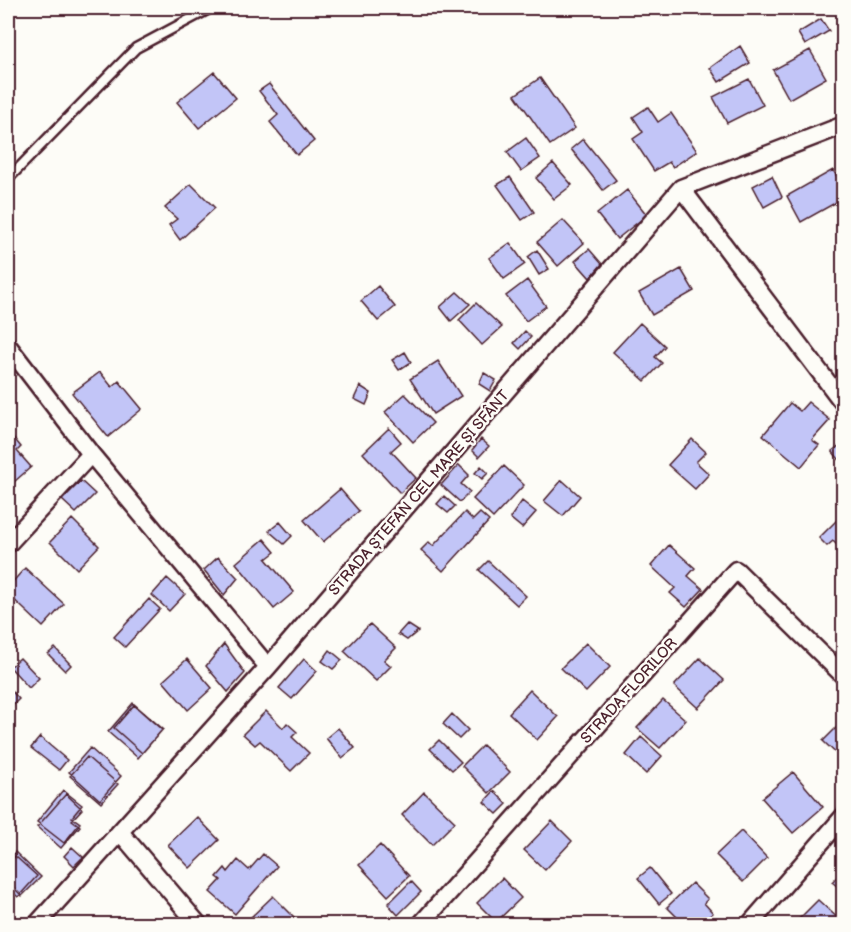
<svg xmlns="http://www.w3.org/2000/svg" width="851" height="932" viewBox="0 0 851 932" font-family="'Balsamiq Sans',sans-serif">
	<style>
		.building { fill: #c2c5f7; stroke: #4a1f2b; stroke-width: 1.5 }
		.lines { fill: none; stroke-linecap: round; stroke-linejoin: round }
		.lane-casing { stroke: #4a1f2b; stroke-width: 13 }
		.street-casing { stroke: #4a1f2b; stroke-width: 21 }
		.lane { stroke: #fdfcf7; stroke-width: 8 }
		.street { stroke: #fdfcf7; stroke-width: 16 }
		.labels { text-anchor: middle; dominant-baseline: central; stroke-width: 5; stroke-linejoin: round; paint-order: stroke }
		.street-label { font-size: 15px; fill: #4a1f2b; stroke: #fdfcf7 }
	</style>
	<rect width="100%" height="100%" fill="#fdfcf7"/>
	<filter id="ink" filterUnits="userSpaceOnUse"><feTurbulence type="fractalNoise" baseFrequency=".0167" numOctaves="2"/><feDisplacementMap in="SourceGraphic" scale="12" xChannelSelector="R" yChannelSelector="G"/><feConvolveMatrix kernelMatrix="1 2 1 2 8 2 1 2 1" color-interpolation-filters="sRGB"/></filter>
	<g filter="url(#ink)">
		<path class="building" d="M821,19L829,31L805,45L798,33Z
			M740,46L750,63L719,82L710,68Z
			M810,50L826,78L789,99L773,70Z
			M214,72L236,98L199,128L177,102Z
			M540,78L575,128L550,145L515,95Z
			M749,79L763,105L727,123L713,97Z
			M269,84L314,141L297,155L270,122L278,115L259,91Z
			M648,107L658,122L671,113L697,151L673,167L669,162L654,171L633,139L643,132L633,117Z
			M526,138L540,158L521,171L507,152Z
			M583,139L616,180L603,190L571,149Z
			M553,163L572,185L554,199L536,178Z
			M833,170L844,188V198L801,222L787,196Z
			M772,176L782,197L764,207L753,186Z
			M510,177L534,212L522,220L497,185Z
			M191,184L215,208L180,240L169,225L177,219L165,208Z
			M627,190L647,215L617,239L597,214Z
			M563,220L584,243L558,266L537,242Z
			M510,243L525,264L504,279L489,258Z
			M589,249L602,264L590,278L575,261Z
			M537,250L549,269L539,275L528,257Z
			M681,269L694,291L652,315L639,293Z
			M527,280L546,306L526,321L506,296Z
			M378,286L395,307L378,321L361,301Z
			M457,292L470,304L451,321L440,307Z
			M476,303L502,327L482,345L459,320Z
			M640,323L665,346L655,357L662,363L645,381L613,352Z
			M525,331L531,337L520,349L514,343Z
			M405,352L411,362L399,370L392,360Z
			M438,361L461,396L433,414L410,379Z
			M100,372L112,387L119,381L142,409L108,437L72,393Z
			M484,373L496,380L490,391L479,384Z
			M360,386L371,393L366,405L354,399Z
			M405,394L433,423L413,442L385,412Z
			M808,402L830,420L812,440L819,445L801,467L763,435L790,403L800,411Z
			M389,428L401,442L391,451L416,478L400,493L363,453Z
			M8,431L21,447L17,451L31,467L14,482L8,474Z
			M481,439L489,446L479,457L472,450Z
			M692,439L706,452L696,462L709,474L695,489L668,465Z
			M844,442V465L832,451Z
			M459,465L469,475L461,484L470,492L460,502L441,485Z
			M481,466L488,473L482,479L475,473Z
			M504,466L524,485L493,518L473,499Z
			M562,480L580,496L563,516L544,501Z
			M81,481L95,494L76,513L62,500Z
			M340,489L359,511L323,542L304,520Z
			M444,496L455,506L448,513L437,504Z
			M522,501L536,512L522,528L510,518Z
			M465,512L473,520L480,513L489,521L443,571L421,550L429,542L433,546Z
			M840,517L844,521V552L833,541L827,546L819,538Z
			M72,519L99,546L77,569L50,542Z
			M280,522L292,536L284,544L269,531Z
			M264,539L275,552L266,559L294,592L274,609L236,563Z
			M669,545L695,568L688,576L703,589L686,607L670,593L675,588L651,566Z
			M218,557L238,578L224,595L204,570Z
			M488,561L526,596L517,605L479,570Z
			M25,568L64,604L43,627L8,594V587Z
			M167,578L185,594L169,611L152,595Z
			M149,599L160,609L125,647L114,637Z
			M370,624L396,648L384,660L391,666L376,681L344,651Z
			M407,624L418,631L407,640L398,634Z
			M586,643L610,667L586,692L561,668Z
			M224,644L245,673L228,692L206,666Z
			M55,648L71,665L65,671L48,654Z
			M330,650L342,660L333,669L322,661Z
			M20,658L39,678L29,688L10,667Z
			M700,658L724,680L698,708L674,686Z
			M187,659L212,688L188,710L163,681Z
			M304,659L317,671L292,699L279,688Z
			M8,687L19,699L8,710Z
			M530,690L558,717L537,740L509,713Z
			M663,700L686,720L660,748L637,728Z
			M133,703L163,729L138,758L108,732Z
			M134,705L162,730L142,753L114,728Z
			M266,711L283,728L287,723L297,732L292,737L309,753L291,771L260,741L255,745L243,734Z
			M452,714L468,730L459,739L443,724Z
			M843,721L844,722V761L823,741Z
			M338,728L355,748L342,758L326,738Z
			M40,737L67,760L59,770L31,748Z
			M641,737L662,756L646,774L626,755Z
			M439,740L461,762L452,770L430,749Z
			M483,745L510,772L489,793L462,766Z
			M90,748L121,776L100,800L69,772Z
			M87,757L118,784L101,803L70,776Z
			M793,772L823,807L793,833L762,798Z
			M63,790L82,805L72,817L80,823L64,843L37,822Z
			M494,791L507,804L497,814L484,802Z
			M424,792L455,822L432,845L402,815Z
			M66,794L82,809L72,820L80,826L61,848L37,827Z
			M197,817L219,840L190,868L168,845Z
			M552,821L572,841L545,870L524,850Z
			M741,831L767,858L743,882L716,855Z
			M380,845L409,876L388,896L359,865Z
			M72,847L83,857L74,866L64,856Z
			M15,852L41,877L22,896L8,882V860Z
			M263,854L277,866L235,914L210,892L221,880L217,877L225,868L228,872L238,860L249,870Z
			M15,856L37,876L18,897L8,888V865Z
			M650,868L671,894L659,904L638,878Z
			M844,870V892L832,882Z
			M502,878L521,898L496,922L477,903Z
			M411,881L421,892L398,915L388,904Z
			M692,883L708,899L704,903L713,913L700,924H684L667,907Z
			M273,896L301,924H249L246,922Z
			M818,900L841,921L837,924H794Z"/>
		<g class="lines">
			<g class="lane-casing">
				<path id="lane" d="M8,179L136,48L211,8"/>
			</g>
			<g class="street-casing">
				<path id="street" d="M681,188L844,404
					M8,346L91,454L268,667
					M8,544L91,454
					M120,832L198,924
					M37,924L268,667L681,188L844,125
					M421,924L736,570L844,676
					M750,924L844,816"/>
			</g>
			<use href="#lane" class="lane"/>
			<use href="#street" class="street"/>
		</g>
	</g>
	<g class="labels">
		<g class="street-label">
			<text transform="translate(419 493) rotate(-49)">STRADA ȘTEFAN CEL MARE ȘI SFÂNT</text>
			<text transform="translate(629 691) rotate(-48)">STRADA FLORILOR</text>
		</g>
	</g>
	<rect width="851" height="932" fill="none" stroke="#fdfcf7" stroke-width="30"/>
	<rect x="15" y="15" width="821" height="902" fill="none" stroke="#4a1f2b" stroke-width="2" filter="url(#ink)"/>
</svg>
